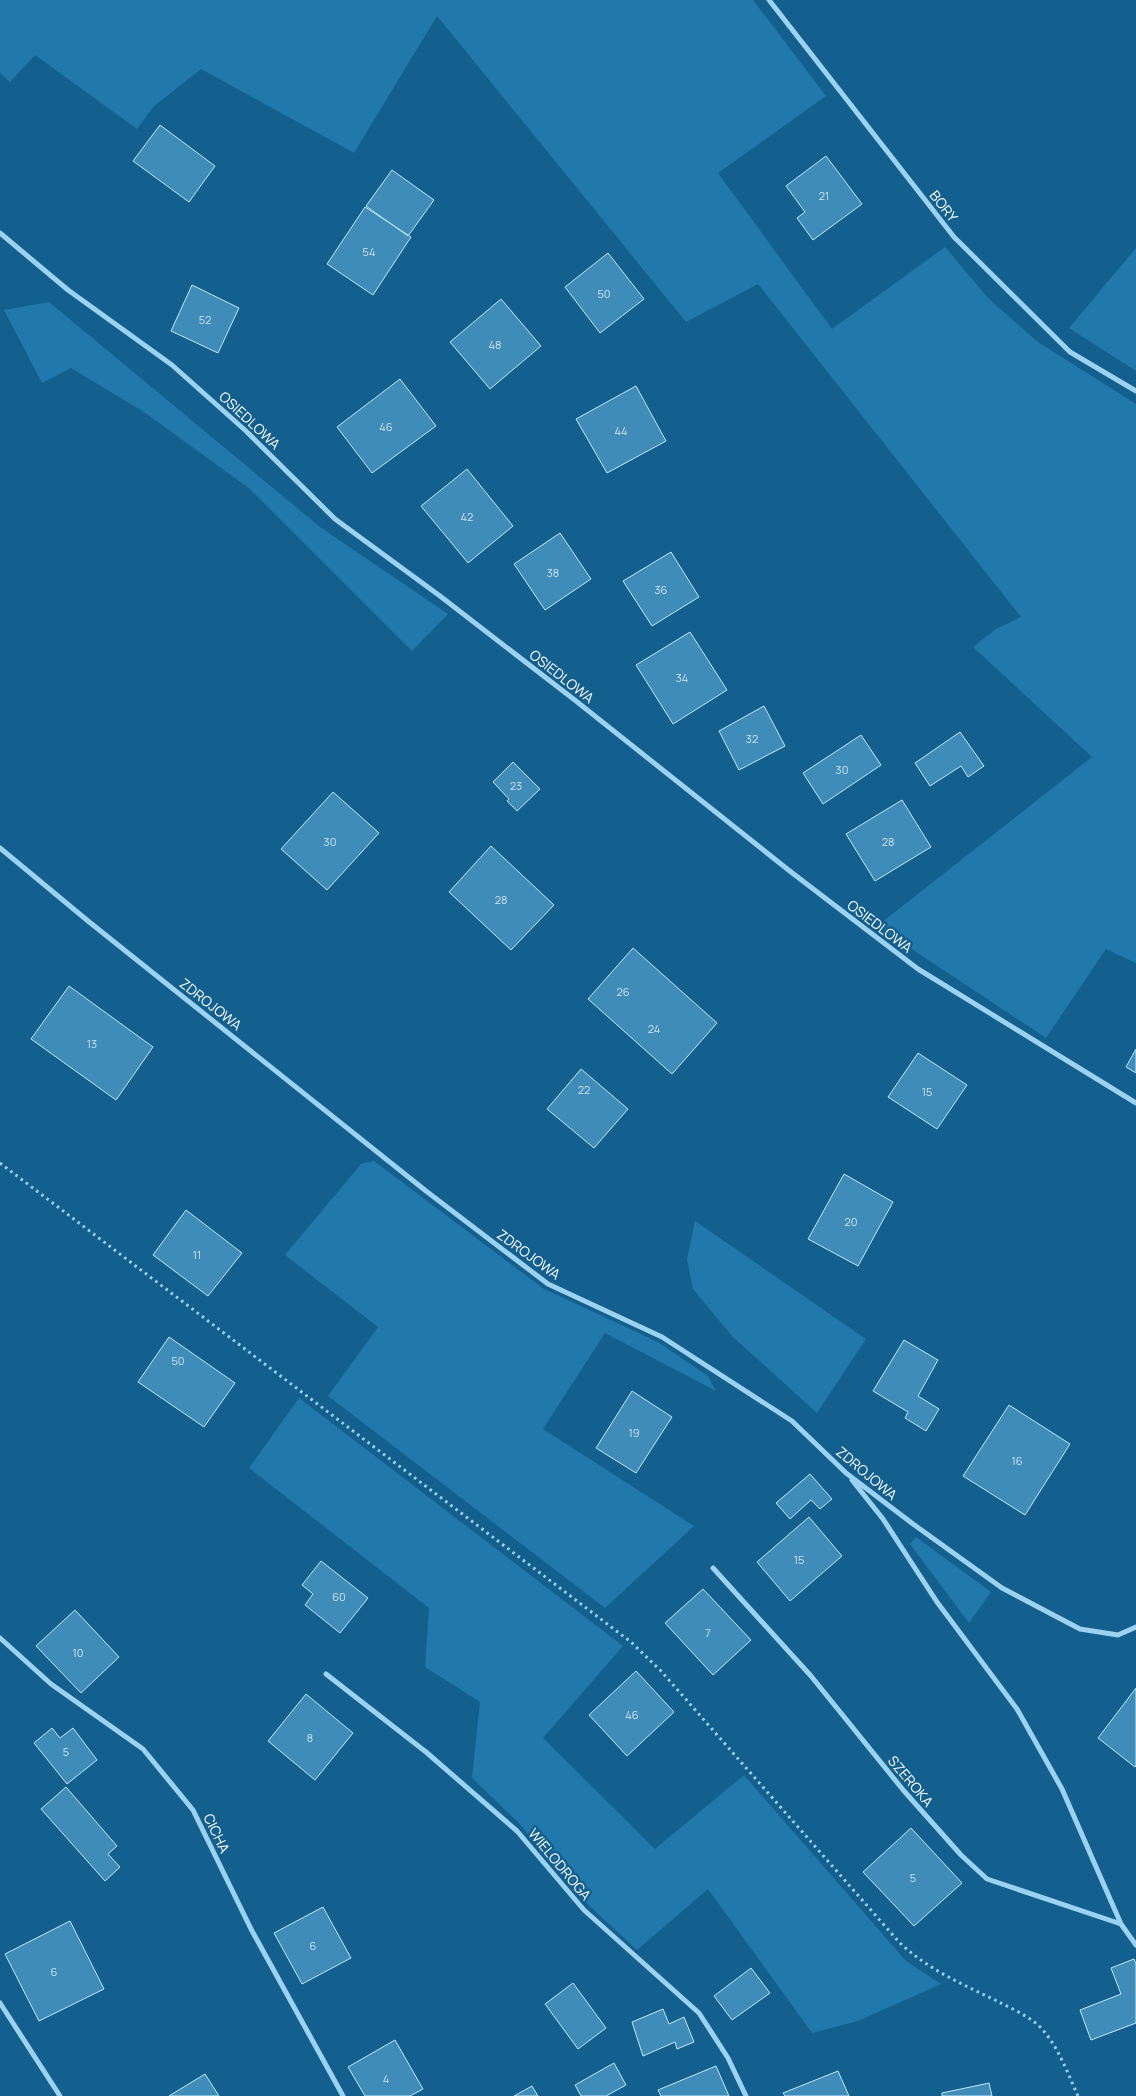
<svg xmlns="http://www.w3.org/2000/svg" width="1136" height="2096" viewBox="0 0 1136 2096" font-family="Manrope,sans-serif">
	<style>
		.green { fill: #2179ab }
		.building { fill: #3f8cb8; stroke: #c3e8fc }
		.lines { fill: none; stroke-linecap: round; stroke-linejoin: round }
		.path { stroke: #9cd2f1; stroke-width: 3; stroke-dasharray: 2.5 4; stroke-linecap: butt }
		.street { stroke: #9cd2f1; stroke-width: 5 }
		.labels { text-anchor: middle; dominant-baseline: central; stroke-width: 5; stroke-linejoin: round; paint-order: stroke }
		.number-label { font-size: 11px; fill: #cfe2ed }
		.street-label { font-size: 14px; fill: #fff; stroke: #135f8d }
	</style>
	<rect width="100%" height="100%" fill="#135f8d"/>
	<path class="green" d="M0,0H753L826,96L718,173L832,329L945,247L988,298L1038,342L1136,404V963L1106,949L1046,1038L877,926L1092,757L973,647L996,629L1021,617L758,284L686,322L437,16L354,153L201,69L153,107L137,129L35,55L10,82L0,73Z
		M1136,248V371L1069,328Z
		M49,302L320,527L448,614L412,651L250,489L144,412L71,368L42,383L4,310Z
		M374,1161L544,1289L658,1342L708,1376L716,1391L605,1333L543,1429L694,1526L605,1608L328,1396L378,1327L285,1255L361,1164Z
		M695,1221L866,1339L817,1413L733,1337L693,1289L687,1259Z
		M299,1398L623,1646L543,1738L655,1849L744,1775L906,1961L941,1984L858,2021L812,2033L708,1889L637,1950L584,1901L519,1823L472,1778L480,1702L425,1667L429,1608L249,1468Z
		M916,1537L991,1592L969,1623L910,1544Z"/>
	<path class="building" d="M160,125L215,166L189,202L133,161Z
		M826,156L862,204L813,240L797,218L805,212L786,186Z
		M392,170L434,200L408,236L366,206Z
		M365,207L411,237L373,295L327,264Z
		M608,253L644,299L600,333L565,287Z
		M192,285L239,308L218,353L171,331Z
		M501,299L541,346L490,389L450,342Z
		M400,379L436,426L372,473L337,427Z
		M636,386L666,441L607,473L576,419Z
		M467,469L513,526L468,563L421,506Z
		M560,533L591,579L545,610L514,564Z
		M671,552L699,597L652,626L623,581Z
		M690,632L727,690L673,724L636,665Z
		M764,706L785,746L739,770L719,731Z
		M960,732L984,766L968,777L961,766L930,786L915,763Z
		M861,735L881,765L823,804L803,773Z
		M513,762L540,789L517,811L507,801L509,799L493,782Z
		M333,792L379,833L327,890L281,849Z
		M902,800L931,847L875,881L846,834Z
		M491,846L554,905L511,950L449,892Z
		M633,948L717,1023L672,1074L588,999Z
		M69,986L153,1047L116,1100L31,1039Z
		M1136,1049V1073L1126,1067Z
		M918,1053L967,1085L937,1129L888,1097Z
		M581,1069L628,1109L594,1148L547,1109Z
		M844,1174L893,1202L858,1266L808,1239Z
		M186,1210L242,1253L208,1296L153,1255Z
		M169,1337L235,1383L204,1427L138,1382Z
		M904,1340L938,1360L918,1396L939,1409L926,1431L905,1418L908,1412L873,1391Z
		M632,1391L672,1417L636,1473L596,1448Z
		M1009,1405L1070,1444L1025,1515L963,1476Z
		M810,1474L832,1499L820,1509L811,1500L790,1519L776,1503Z
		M809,1517L842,1556L790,1601L757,1562Z
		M321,1561L368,1598L340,1633L305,1605L313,1594L302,1585Z
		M703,1589L751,1640L713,1675L665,1623Z
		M75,1610L119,1657L81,1693L36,1646Z
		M636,1671L674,1712L627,1756L589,1715Z
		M1136,1688V1766L1135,1767L1098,1738Z
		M306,1694L353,1733L315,1780L268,1741Z
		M52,1728L60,1738L73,1728L97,1760L67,1784L34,1743Z
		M66,1787L117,1846L108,1854L120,1867L105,1881L41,1809Z
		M911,1828L962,1883L914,1926L863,1872Z
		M323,1907L351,1958L302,1984L274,1933Z
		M70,1921L104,1989L39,2021L5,1954Z
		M1134,1959L1136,1964V2023L1091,2040L1080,2010L1121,1994L1111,1968Z
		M751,1968L770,1993L732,2020L714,1996Z
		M573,1983L606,2028L578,2049L545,2004Z
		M663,2009L669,2024L684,2017L694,2042L677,2049L675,2042L643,2056L632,2022Z
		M395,2040L423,2089L410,2096H365L348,2067Z
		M614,2063L626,2085L606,2096H581L575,2085Z
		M716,2066L729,2096H661L658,2090Z
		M838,2071L849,2096H785L783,2093Z
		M205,2074L219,2096H169Z
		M989,2083L992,2096H942V2093Z
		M532,2086L538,2096H514Z"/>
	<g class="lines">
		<path class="path" d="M0,1163L631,1642L661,1671L899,1942C927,1969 962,1984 997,2001C1012,2009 1030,2016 1042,2029C1059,2048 1068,2074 1078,2096"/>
		<path class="street" d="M769,0L954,237L1070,352L1136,391
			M0,233L68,290L172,365L246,431L335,519L440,596L576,701L791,872L918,969L1136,1103
			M0,848L88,921L426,1191L548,1284L662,1337L792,1421L846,1473L913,1524L1002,1588L1080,1629L1118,1635L1136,1627
			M852,1480L883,1519L937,1602L1017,1709L1062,1789L1121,1924
			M713,1568L811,1676L904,1791L961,1855L987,1879L1121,1924L1136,1945
			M0,1638L51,1684L143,1749L193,1810L251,1929L343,2096
			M326,1674L426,1752L517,1831L584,1910L699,2013L728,2058L746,2096
			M0,2003L60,2096"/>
	</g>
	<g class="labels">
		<g class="number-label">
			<text x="824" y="195">21</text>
			<text x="369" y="251">54</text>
			<text x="604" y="293">50</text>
			<text x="205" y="319">52</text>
			<text x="495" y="344">48</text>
			<text x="386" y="426">46</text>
			<text x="621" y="430">44</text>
			<text x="467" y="516">42</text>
			<text x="553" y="572">38</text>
			<text x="661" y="589">36</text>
			<text x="682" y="677">34</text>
			<text x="752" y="738">32</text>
			<text x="842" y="769">30</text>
			<text x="516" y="785">23</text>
			<text x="330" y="841">30</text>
			<text x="888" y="841">28</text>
			<text x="501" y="899">28</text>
			<text x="623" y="991">26</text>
			<text x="654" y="1028">24</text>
			<text x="92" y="1043">13</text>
			<text x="584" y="1089">22</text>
			<text x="927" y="1091">15</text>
			<text x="851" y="1221">20</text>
			<text x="197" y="1254">11</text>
			<text x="178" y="1360">50</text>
			<text x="634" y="1432">19</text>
			<text x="1017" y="1460">16</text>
			<text x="799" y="1559">15</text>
			<text x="339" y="1596">60</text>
			<text x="708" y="1632">7</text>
			<text x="78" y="1652">10</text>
			<text x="632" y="1714">46</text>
			<text x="310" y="1737">8</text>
			<text x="66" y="1751">5</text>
			<text x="913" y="1877">5</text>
			<text x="313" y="1945">6</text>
			<text x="54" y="1971">6</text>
			<text x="386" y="2078">4</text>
		</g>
		<g class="street-label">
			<text transform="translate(944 206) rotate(52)">BORY</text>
			<text transform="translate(250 420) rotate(43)">OSIEDLOWA</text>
			<text transform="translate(562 676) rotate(38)">OSIEDLOWA</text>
			<text transform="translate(880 926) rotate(37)">OSIEDLOWA</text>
			<text transform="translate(211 1004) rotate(38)">ZDROJOWA</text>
			<text transform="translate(529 1254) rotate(36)">ZDROJOWA</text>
			<text transform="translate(867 1473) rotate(40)">ZDROJOWA</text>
			<text transform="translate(911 1781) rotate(50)">SZEROKA</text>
			<text transform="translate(217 1833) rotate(64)">CICHA</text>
			<text transform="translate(560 1864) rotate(50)">WIELODROGA</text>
		</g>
	</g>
</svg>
